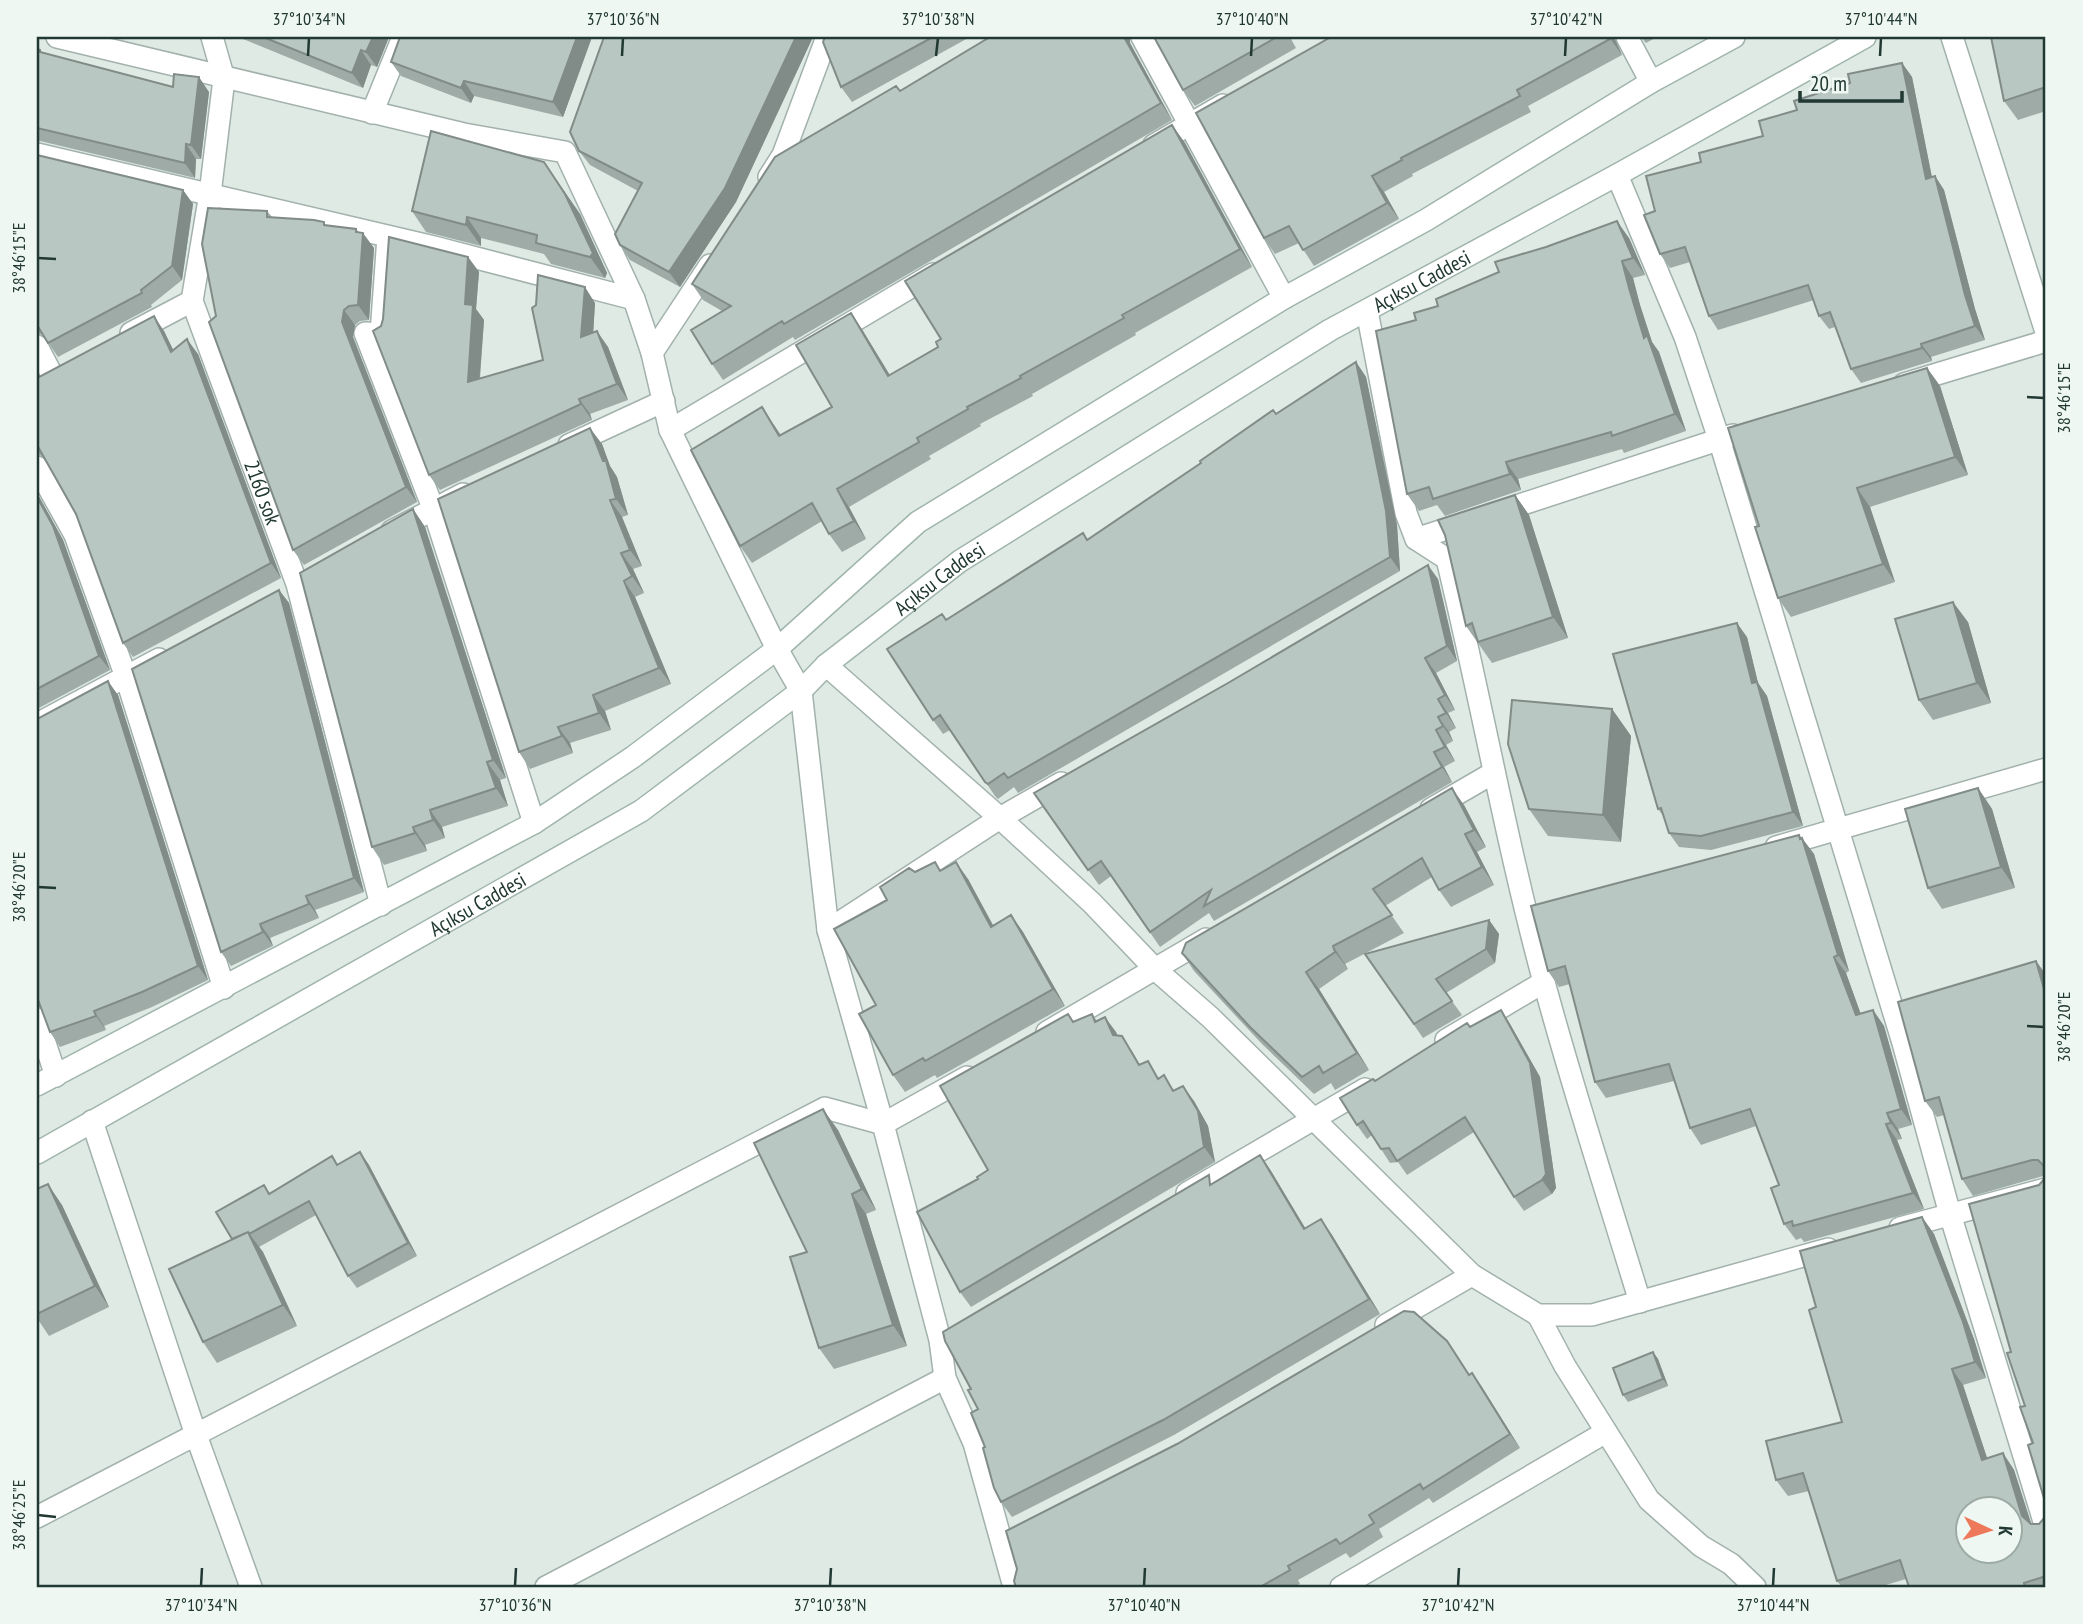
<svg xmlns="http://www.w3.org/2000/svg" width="2083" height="1624" viewBox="0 0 2083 1624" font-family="'PT Sans Narrow',sans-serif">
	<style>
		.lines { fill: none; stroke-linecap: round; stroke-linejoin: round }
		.street-casing { stroke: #a2b1ac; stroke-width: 24 }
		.secondary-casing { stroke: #9fb5ac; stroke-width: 24 }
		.street { stroke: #fff; stroke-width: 21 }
		.secondary { stroke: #fff; stroke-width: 21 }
		.wall { fill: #9eaba6 }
		.shaded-wall { fill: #818b87 }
		.building { fill: #b8c7c1; stroke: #818b87; stroke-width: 2; fill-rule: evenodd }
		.ticks { fill: none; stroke: #213932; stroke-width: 2.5 }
		.labels { text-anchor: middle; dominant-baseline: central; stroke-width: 7; stroke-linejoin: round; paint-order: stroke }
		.street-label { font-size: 21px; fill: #213932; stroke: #eff7f3 }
		.neatline { fill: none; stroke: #213932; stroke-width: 2.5 }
		.ticks-label { font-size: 18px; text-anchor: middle; fill: #213932 }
	</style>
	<rect width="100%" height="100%" fill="#dfeae5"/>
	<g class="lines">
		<g class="street-casing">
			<g id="street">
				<path d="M57,37L464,134L565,152L634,299L652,353L670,430L777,649L801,691L828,930L883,1124L940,1340L945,1378L974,1443L1014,1587"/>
				<path id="s1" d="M212,37L224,79L210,194L192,301L297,584L381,905"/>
				<path d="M1142,37L1284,298"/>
				<path d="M1627,37L1651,82"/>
				<path d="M1952,37L2046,332"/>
				<path d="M372,113L403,37"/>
				<path d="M1154,145L1223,105"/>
				<path d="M37,154L434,247L634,299"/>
				<path d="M1617,175L1685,337L1719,439L1903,1043L1950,1214L2046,1528"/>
				<path d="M769,177L783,155L827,37"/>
				<path d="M388,237L381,334L365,333L433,508L534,823"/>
				<path d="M1367,311L1406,513L1416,539L1447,559C1481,699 1506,842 1544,982C1573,1090 1608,1196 1640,1302"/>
				<path d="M131,333L192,301"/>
				<path d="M37,346L52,375"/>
				<path d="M652,353L710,265"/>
				<path d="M1904,384L2046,341"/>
				<path d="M670,430L933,274"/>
				<path d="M569,445L664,401"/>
				<path d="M37,467L75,535L126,677L224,988"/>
				<path d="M392,531L463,494"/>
				<path d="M1416,539L1733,435"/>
				<path d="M826,665L1000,818L1092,903L1156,970L1210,1017L1472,1275L1538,1315H1592L1828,1249"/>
				<path d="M37,724L159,659"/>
				<path d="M1431,809L1493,773"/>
				<path d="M1776,847L2046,769"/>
				<path d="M828,930L1000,818L1061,783"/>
				<path d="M37,1019L56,1076"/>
				<path d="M1047,1032L1206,939"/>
				<path d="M1446,1040L1544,982"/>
				<path d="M92,1121L196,1435L251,1587"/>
				<path d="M1187,1193L1365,1089"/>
				<path d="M1900,1228L2046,1189"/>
				<path d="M1538,1315L1565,1366L1649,1500L1701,1546L1731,1564L1755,1587"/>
				<path d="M1386,1325L1472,1275"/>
				<path d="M37,1517L825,1108L883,1124L967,1077"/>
				<path d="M546,1587L945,1378"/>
				<path d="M1341,1587L1606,1432"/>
			</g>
		</g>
		<g class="secondary-casing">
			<g id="secondary">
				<path d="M37,1085L534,823L633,757L777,649L918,522L1284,298L1426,220L1651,82L1734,37"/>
				<path id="s2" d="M37,1153L641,811L801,691L826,665L960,561L1330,330L1617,175L1865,37"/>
			</g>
		</g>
		<use href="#street" class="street"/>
		<use href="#secondary" class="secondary"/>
	</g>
	<path class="wall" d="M238,37H389L377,67L371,65L363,88Z
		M400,37H592L563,117L474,96L471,103L401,76L391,62Z
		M604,37H813L736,202L680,287L630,260L620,245L638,191L590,165L579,151Z
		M825,37H970L852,102L841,87Z
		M1154,37H1290L1296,48L1195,106L1183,90Z
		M1331,37H1614L1622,55L1528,106L1531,112L1412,174L1413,176L1384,192L1399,219L1314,266L1299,243L1275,254L1264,238Z
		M1641,37H1657L1646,43Z
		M2046,37V111L2018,120L2004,101Z
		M1130,43L1172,120L795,340L793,337L723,380L712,364L722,311L703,300L692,284L900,91Z
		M37,49L40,50L42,52L173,87L209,92L201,159H196L195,178L40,141H37Z
		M1902,63L1912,77L1932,177L1935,176L1944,190L1975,309L1985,340L1931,357L1932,361L1861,383L1851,369L1835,327L1829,329L1819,316L1814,300L1718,330L1709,316L1690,262L1670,268L1660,254L1655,211L1701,162L1763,136L1797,110L1850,83Z
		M1172,125L1185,143L1252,267L1135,333L1136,335L1032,394L1033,396L980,424L981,426L929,456L931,459L849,507L866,539L842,552L829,534L822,521L752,563L740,546L774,425L781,435L832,407L851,313L863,331L890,375L938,347L941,339Z
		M37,155L183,190L193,204L182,280L151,305L152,307L58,357L43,335L37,333Z
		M544,162L580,214L607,273L605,278L551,264L544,254L481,238V246L426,232L412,211Z
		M267,211L272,217L356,229L374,248L369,320L360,321L355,325L353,337L417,502L304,565L293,550Z
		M1629,238L1645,275L1633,278L1640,305L1652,342L1659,352L1686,431L1624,453L1622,449L1518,479L1521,490L1445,516L1437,505L1419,511L1407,494L1438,306Z
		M468,257L479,272L476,309L484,320L480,379L543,360L595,303L593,333L608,347L628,400L590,414L592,420L440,490L429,475L381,326Z
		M164,331L173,350L198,354L281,578L133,657L123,643L76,514L45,458L38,454L37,455V378Z
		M1356,362L1366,377L1397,525L1400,571L1018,793L1014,787L998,799L995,796L950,730L943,734L933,720L946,619L1087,540L1276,414Z
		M1927,368L1940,386L1968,475L1870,507L1895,582L1791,617L1778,598L1759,526Z
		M602,444L610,466L617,477L628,515L622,517L642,566L633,569L644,593L635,597L671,684L605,711L611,730L570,743L573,753L530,769L519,752Z
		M37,493L63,540L110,670L37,709Z
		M1515,495L1529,515L1568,638L1492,663L1466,626Z
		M413,509L425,527L506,778L500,780L508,806L442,827L445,838L425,845L427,851L384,865L372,847Z
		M1438,579L1457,661L1436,673L1455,710L1448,713L1456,728L1449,732L1453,741L1446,745L1455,761L1444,767L1452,782L1214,921L1209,913L1160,947L1111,876L1099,885L1034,793Z
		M279,590L289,603L364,892L315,910L319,918L270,938L273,946L231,966L221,952Z
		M1968,622L1991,703L1933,720L1919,700Z
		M1747,637L1758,683L1767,696L1803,826L1711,850L1679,847L1669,833L1664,817L1658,809Z
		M118,695L208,980L152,1007L104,1026L106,1030L60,1047L50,1032L40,1007L37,1006V719Z
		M1612,709L1631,736L1621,842L1548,836L1529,809Z
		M1978,788L1992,809L2015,888L1942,909L1928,888Z
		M1464,805L1486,847L1477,852L1494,885L1451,907L1439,890L1432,877L1385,906L1404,933L1345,964L1348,969L1319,989L1369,1070L1335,1090L1331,1083L1314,1094L1262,1044L1194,971L1182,953Z
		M1799,835L1814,854L1849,971L1846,973L1860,1013L1873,1010L1884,1026L1912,1125L1898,1129L1902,1139L1897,1140L1924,1209L1804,1242L1801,1238L1796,1240L1784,1224L1779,1185L1756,1126L1701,1145L1690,1128L1674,1081L1606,1098L1595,1082L1570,984L1559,987L1548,971Z
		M941,870L968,879L993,925L1011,915L1023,932L1065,1006L937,1078L935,1075L905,1092L893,1075L887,900L915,872Z
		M1489,920L1499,934L1495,963L1446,993L1462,1015L1423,1038L1365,954Z
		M2036,961L2046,975V1176H2043L1973,1196L1962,1179L1944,1115L1937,1117L1925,1101Z
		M1501,1010L1510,1024L1540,1077L1556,1188L1552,1194L1524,1211L1514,1197L1474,1132L1407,1175L1398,1162L1390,1163L1372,1135L1367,1139L1357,1125L1375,1081Z
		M1092,1014L1097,1021L1116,1032L1117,1035L1132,1051L1140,1065L1175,1091L1194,1101L1208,1126L1215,1162L971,1307L960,1292L978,1179L988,1170L1074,1022Z
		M838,1130L876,1210L866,1214L907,1346L834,1369L819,1348L807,1252Z
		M360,1152L369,1165L417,1256L357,1288L348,1276L316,1215L259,1247L263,1252L297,1326L217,1363L203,1342L232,1239L270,1193L338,1165Z
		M1260,1155L1271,1171L1306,1229L1321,1219L1332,1235L1380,1314L1174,1435L1012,1517L1001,1502L985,1447L978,1409L971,1389L1214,1183Z
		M37,1189L62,1205L109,1307L49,1336L37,1318Z
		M1922,1217L1934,1234L1974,1339L1986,1378L1963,1385L1987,1458L2003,1453L2014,1470L2031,1524H2039L2046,1516V1587H1909L1906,1579L1879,1587H1842L1837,1581L1809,1491L1788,1496L1776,1480L1842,1422L1816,1307Z
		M1653,1352L1658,1359L1668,1386L1628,1402L1623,1395Z
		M1472,1373L1520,1448L1433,1503L1429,1498L1379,1529L1383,1537L1350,1558L1346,1553L1298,1580L1300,1584L1294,1587H1016Z"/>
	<path class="shaded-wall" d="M373,37H389L377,67L366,52Z
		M577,37H592L563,117L553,102Z
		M796,37H813L736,202L680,287L669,272Z
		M1124,37H1130V43L1172,120L1161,103Z
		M1609,37H1614L1622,55Z
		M361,50L371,65L363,88L352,73Z
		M1902,63L1912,77L1935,193L1926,179Z
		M199,77L209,92L201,159L191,145Z
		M464,81L474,96L471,103L461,88Z
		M1172,125L1185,143L1252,267L1240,249Z
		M186,144L196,159L195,178L185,163Z
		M544,162L580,214L607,273L605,278L590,257Z
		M1372,176L1384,192L1399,219L1387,203Z
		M1935,176L1944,190L1975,309L1985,340L1975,326L1965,295Z
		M183,190L193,204L182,280L172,266Z
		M467,217L481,238V246L466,225Z
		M1617,221L1629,238L1645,275L1633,258Z
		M356,229L363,240V233L374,248L369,320L358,305Z
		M468,257L479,272L476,309L484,320L478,398L468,382L465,304Z
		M1622,261L1633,278L1640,305L1652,342L1659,352L1686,431L1675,414L1644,338L1629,288Z
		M585,287L595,303L592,353L581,337Z
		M344,310L355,325L353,337L417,502L406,487L342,322Z
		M851,313L863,331L901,394L888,376Z
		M154,316L164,331L181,366L171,352Z
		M597,331L608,347L628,400L617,384Z
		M187,339L198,354L281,578L271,563Z
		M1921,344L1931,357L1932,361L1922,348Z
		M1356,362L1366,377L1397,525L1400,571L1390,557Z
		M1927,368L1940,386L1968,475L1955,457Z
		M579,399L590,414L592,420L581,404Z
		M762,407L774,425L792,454L779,436Z
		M590,428L602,444L610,466L617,477L628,515L616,499Z
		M1506,462L1518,479L1521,490L1510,474Z
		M1857,488L1870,507L1895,582L1883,564Z
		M837,489L849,507L866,539L854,521Z
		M37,493L63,540L110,670L99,656L37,497Z
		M1515,495L1529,515L1568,638L1553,617Z
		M610,500L622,517L642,566L630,550Z
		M413,509L425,527L506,778L493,760Z
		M621,553L633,569L644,593L632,576Z
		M1428,565L1438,579L1457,661L1447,646Z
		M624,581L635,597L671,684L659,668Z
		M279,590L289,603L364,892L354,878Z
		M1953,602L1968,622L1991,703L1977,683Z
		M1737,623L1747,637L1758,683L1767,696L1803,826L1793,812L1752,683Z
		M1425,658L1436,673L1455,710L1445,695Z
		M108,681L118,695L208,980L198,966Z
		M593,695L605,711L611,730L599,713Z
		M1438,699L1448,713L1456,728L1446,713Z
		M1612,709L1631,736L1621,842L1603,815Z
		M1438,717L1449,732L1453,741L1443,726Z
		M558,727L570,743L573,753L562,736Z
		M1436,730L1446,745L1455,761L1445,747Z
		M1434,752L1444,767L1452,782L1442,767Z
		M487,762L500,780L508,806L496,788Z
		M1452,788L1464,805L1486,847L1474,830Z
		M1978,788L1992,809L2015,888L2001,867Z
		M430,810L442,827L445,838L433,820Z
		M413,827L425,845L427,851L415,833Z
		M1465,834L1477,852L1494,885L1482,867Z
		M1799,835L1803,841L1802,838L1814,854L1849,971L1838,955Z
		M956,862L968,879L1003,944L991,927Z
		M306,896L315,910L319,918L309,904Z
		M1011,915L1023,932L1065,1006L1053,989Z
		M1489,920L1499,934L1495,963L1486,949Z
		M260,924L270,938L273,946L263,932Z
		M1333,946L1345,964L1348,969L1335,952Z
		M1834,957L1846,973L1867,1031L1856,1015Z
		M2036,961L2046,975V996Z
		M1306,972L1319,989L1369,1070L1357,1053Z
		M1501,1010L1510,1024L1540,1077L1556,1188L1552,1194L1542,1180Z
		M1873,1010L1884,1026L1912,1125L1901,1109Z
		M94,1011L104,1026L106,1030L96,1016Z
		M1105,1017L1116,1032L1124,1050L1113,1035Z
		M1183,1086L1194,1101L1208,1126L1215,1162L1204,1147Z
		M823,1109L838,1130L876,1210L862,1189Z
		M1887,1113L1898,1129L1902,1139L1891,1123Z
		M1886,1124L1897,1140L1924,1209L1913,1193Z
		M360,1152L369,1165L417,1256L408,1243Z
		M1260,1155L1271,1171L1315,1245L1304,1229Z
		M48,1184L62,1205L109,1307L95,1286Z
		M852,1194L866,1214L907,1346L893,1325Z
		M1922,1217L1934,1234L1974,1339L1986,1378L1975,1362Z
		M1321,1219L1332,1235L1380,1314L1369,1299Z
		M248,1232L263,1252L297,1326L283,1305Z
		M1653,1352L1658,1359L1668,1386L1663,1379Z
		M1952,1369L1963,1385L1993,1476L1982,1460Z
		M1472,1373L1482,1387L1520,1448L1510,1434Z
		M2003,1453L2014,1470L2034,1532L2022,1516Z"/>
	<path class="building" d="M263,37H373L366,52L361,50L352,73Z
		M400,37H577L553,102L464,81L461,88L391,62Z
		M604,37H796L725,188L669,272L620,245L615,234L642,183L579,151L570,132Z
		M825,37H933L841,87L823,42Z
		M990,37H1124L1161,103L784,324L782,321L712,364L691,330L731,306L692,284L775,157L896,86L900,91Z
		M1154,37H1277L1183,90Z
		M1331,37H1609L1610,39L1517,90L1520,96L1401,158L1402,160L1372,176L1387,203L1303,250L1289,226L1264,238L1196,113Z
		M1991,37H2046V87L2004,101Z
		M37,49L40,50V52L173,87L174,74L199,77L191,145L186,144L185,163L37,128Z
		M1902,63L1926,179L1935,176L1965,295L1975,326L1921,344L1922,348L1851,369L1830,312L1819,316L1808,285L1709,316L1685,247L1660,254L1644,215L1655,211L1646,176L1701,162L1699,153L1763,136L1759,121L1797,110L1794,101L1850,83L1848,74Z
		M1172,125L1240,249L1122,315L1124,318L1020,376L1021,378L967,407L968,409L917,438L919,442L837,489L854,521L829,534L812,503L740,546L691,450L762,407L779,436L832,407L796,345L851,313L888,376L938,347L936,342L941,339L905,281Z
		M431,131L544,162L565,194L593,253L590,257L536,243L537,235L467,217L466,225L412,211Z
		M37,155L183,190L172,266L141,290L142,293L48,343L37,325Z
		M208,208L267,211V217L314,220L324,222V225L356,229V232L363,233L358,305L349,306L344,310L342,322L406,487L293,550L209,322L216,316L202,244Z
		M1617,221L1633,258L1622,261L1629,288L1644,338L1647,335L1675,414L1612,436L1611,432L1506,462L1510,474L1433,499L1429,487L1407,494L1376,331L1416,320L1414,313L1438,306L1436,299L1499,272L1495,262L1546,247Z
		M389,237L468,257L465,304L473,305L468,382L543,360L532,308L536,305L538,275L585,287L581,337L597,331L617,384L579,399L581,404L429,475L373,331L381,326L383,319Z
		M154,316L171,352L187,339L271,563L123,643L76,514L37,445V378Z
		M1356,362L1386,511L1390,557L1008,778L1004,773L988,784L985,782L940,715L933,720L887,649L942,614L946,620L1083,533L1087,540L1201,463L1200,461L1273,410L1276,414Z
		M1927,368L1955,457L1857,488L1883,564L1778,598L1755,527L1759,526L1728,428Z
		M590,428L603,461H606L616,499L610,500L630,550L621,553L632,576L624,581L659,668L593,695L599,713L558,727L562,736L519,752L438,499Z
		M1515,495L1553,617L1478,642L1472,623L1466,626L1445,535L1438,520Z
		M37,497L53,526L99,656L37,689Z
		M413,509L493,760L487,762L496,788L430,810L433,820L413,827L415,833L372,847L300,573Z
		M1428,565L1447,646L1425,658L1445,695L1438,699L1446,713L1438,717L1443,726L1436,730L1445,747L1434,752L1442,767L1204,906L1211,890L1150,932L1101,861L1088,870L1034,793L1228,683Z
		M279,590L354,878L306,896L309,904L260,924L263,932L221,952L132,669Z
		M1953,602L1977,683L1919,700L1895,619Z
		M1737,623L1752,683L1757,682L1793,812L1701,836L1669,833L1661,808L1658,809L1613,654Z
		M108,681L198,966L142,992L94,1011L96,1016L50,1032L37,997V719Z
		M1512,700L1612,709L1603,815L1529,809L1508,744Z
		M1452,788L1474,830L1465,834L1482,867L1439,890L1422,858L1373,889L1392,915L1333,946L1335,952L1306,972L1357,1053L1323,1073L1319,1066L1302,1077L1250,1027L1182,953L1186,943Z
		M1978,788L2001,867L1928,888L1905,809Z
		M1799,835L1800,839L1802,838L1838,955L1834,957L1856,1015L1873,1010L1901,1109L1887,1113L1891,1123L1886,1124L1913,1193L1793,1226L1792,1221L1784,1224L1771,1188L1779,1185L1750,1109L1690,1128L1669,1064L1595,1082L1565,966L1548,971L1531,906Z
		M935,862L940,871L956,862L991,927L1011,915L1053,989L925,1061L923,1058L893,1075L859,1014L876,1005L834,929L887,900L880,887L909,868L915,872Z
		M1489,920L1486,949L1436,979L1452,1001L1414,1024L1365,954Z
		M2036,961L2046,996V1168L2038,1160H2032L1962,1179L1939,1097L1925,1101L1898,1002Z
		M1501,1010L1530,1063L1546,1174L1542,1180L1514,1197L1465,1117L1397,1161L1389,1148L1381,1149L1363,1121L1357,1125L1340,1098L1373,1079L1375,1081L1467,1023L1470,1027Z
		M1068,1014L1073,1022L1092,1014L1095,1022L1105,1017L1113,1035L1122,1036L1139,1065L1148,1061L1158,1079L1164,1075L1173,1091L1183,1086L1198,1111L1204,1147L960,1292L917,1212L978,1179L977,1177L988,1170L940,1086Z
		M823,1109L862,1189L852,1194L893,1325L819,1348L790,1257L807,1252L754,1143Z
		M360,1152L408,1243L348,1276L309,1201L249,1234L248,1232L232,1239L216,1212L264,1185L269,1194L332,1156L337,1165Z
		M1260,1155L1304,1229L1321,1219L1369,1299L1163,1420L1001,1502L994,1488L983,1448L985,1447L971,1413L978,1409L968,1390L971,1389L945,1341L943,1332L1209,1175L1210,1185Z
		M2046,1177V1505L2028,1445L2033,1443L2020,1407L2025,1406L2007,1353L2011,1352L1969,1204L2039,1185Z
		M48,1184L95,1286L37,1314V1189Z
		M1922,1217L1963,1322L1975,1362L1952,1369L1982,1460L2003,1453L2022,1516L2031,1524H2039L2046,1516V1576L2024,1583L2025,1587H1909L1900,1560L1837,1581L1803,1473L1776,1480L1766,1441L1842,1422L1809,1310L1816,1307L1800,1251ZM1968,1508H2010V1550H1968Z
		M248,1232L283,1305L203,1342L169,1269Z
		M1404,1311L1414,1312L1447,1341L1469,1375L1472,1373L1510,1434L1423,1489L1420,1484L1369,1515L1374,1523L1340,1544L1336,1539L1288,1566L1290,1570L1260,1587L1254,1586L1253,1587H1016L1014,1581L1017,1569L1006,1531L1177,1444Z
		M1653,1352L1663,1379L1623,1395L1613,1368Z"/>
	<path class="ticks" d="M308,56L309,38M622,56L623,38M936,56L938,38M1251,56L1252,38M1565,56L1566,38M1880,56L1881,38M38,258L56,259M2027,397L2044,398M38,887L56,888M2027,1026L2044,1027M38,1515L56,1517M201,1586L202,1568M515,1586L516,1568M830,1586L831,1568M1144,1586L1145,1568M1458,1586L1459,1568M1773,1586L1774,1568"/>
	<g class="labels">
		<g class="street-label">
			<text stroke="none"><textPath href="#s2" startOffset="1640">Açıksu Caddesi</textPath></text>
			<text stroke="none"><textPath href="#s1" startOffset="472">2160 sok</textPath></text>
			<text stroke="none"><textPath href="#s2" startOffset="1073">Açıksu Caddesi</textPath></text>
			<text stroke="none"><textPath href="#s2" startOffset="506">Açıksu Caddesi</textPath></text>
		</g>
	</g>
	<rect width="2083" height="1624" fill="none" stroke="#eff7f3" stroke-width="77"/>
	<g transform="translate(1989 1530) rotate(94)"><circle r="33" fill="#eff7f3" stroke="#9daba6" stroke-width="2"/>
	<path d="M0-5L12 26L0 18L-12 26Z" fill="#ee795a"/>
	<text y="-10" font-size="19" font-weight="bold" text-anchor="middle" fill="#213932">K</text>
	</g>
	<path d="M1800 91v10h102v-10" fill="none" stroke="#213932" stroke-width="3.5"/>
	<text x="1810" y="91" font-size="21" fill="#213932" stroke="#eff7f3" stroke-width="5" paint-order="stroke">20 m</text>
	<rect x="38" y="38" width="2006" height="1548" class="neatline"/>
	<g class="ticks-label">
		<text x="309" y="25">37°10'34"N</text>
		<text x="623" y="25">37°10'36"N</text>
		<text x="938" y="25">37°10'38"N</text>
		<text x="1252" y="25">37°10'40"N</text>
		<text x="1566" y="25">37°10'42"N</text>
		<text x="1881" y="25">37°10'44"N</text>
		<text transform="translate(19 258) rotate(-90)" y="6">38°46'15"E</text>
		<text transform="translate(2064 398) rotate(-90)" y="6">38°46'15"E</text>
		<text transform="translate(19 887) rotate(-90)" y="6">38°46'20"E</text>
		<text transform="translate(2064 1027) rotate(-90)" y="6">38°46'20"E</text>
		<text transform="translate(19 1515) rotate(-90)" y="6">38°46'25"E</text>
		<text x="201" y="1611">37°10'34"N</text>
		<text x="515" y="1611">37°10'36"N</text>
		<text x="830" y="1611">37°10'38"N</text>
		<text x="1144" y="1611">37°10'40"N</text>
		<text x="1458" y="1611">37°10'42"N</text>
		<text x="1773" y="1611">37°10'44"N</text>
	</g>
</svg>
